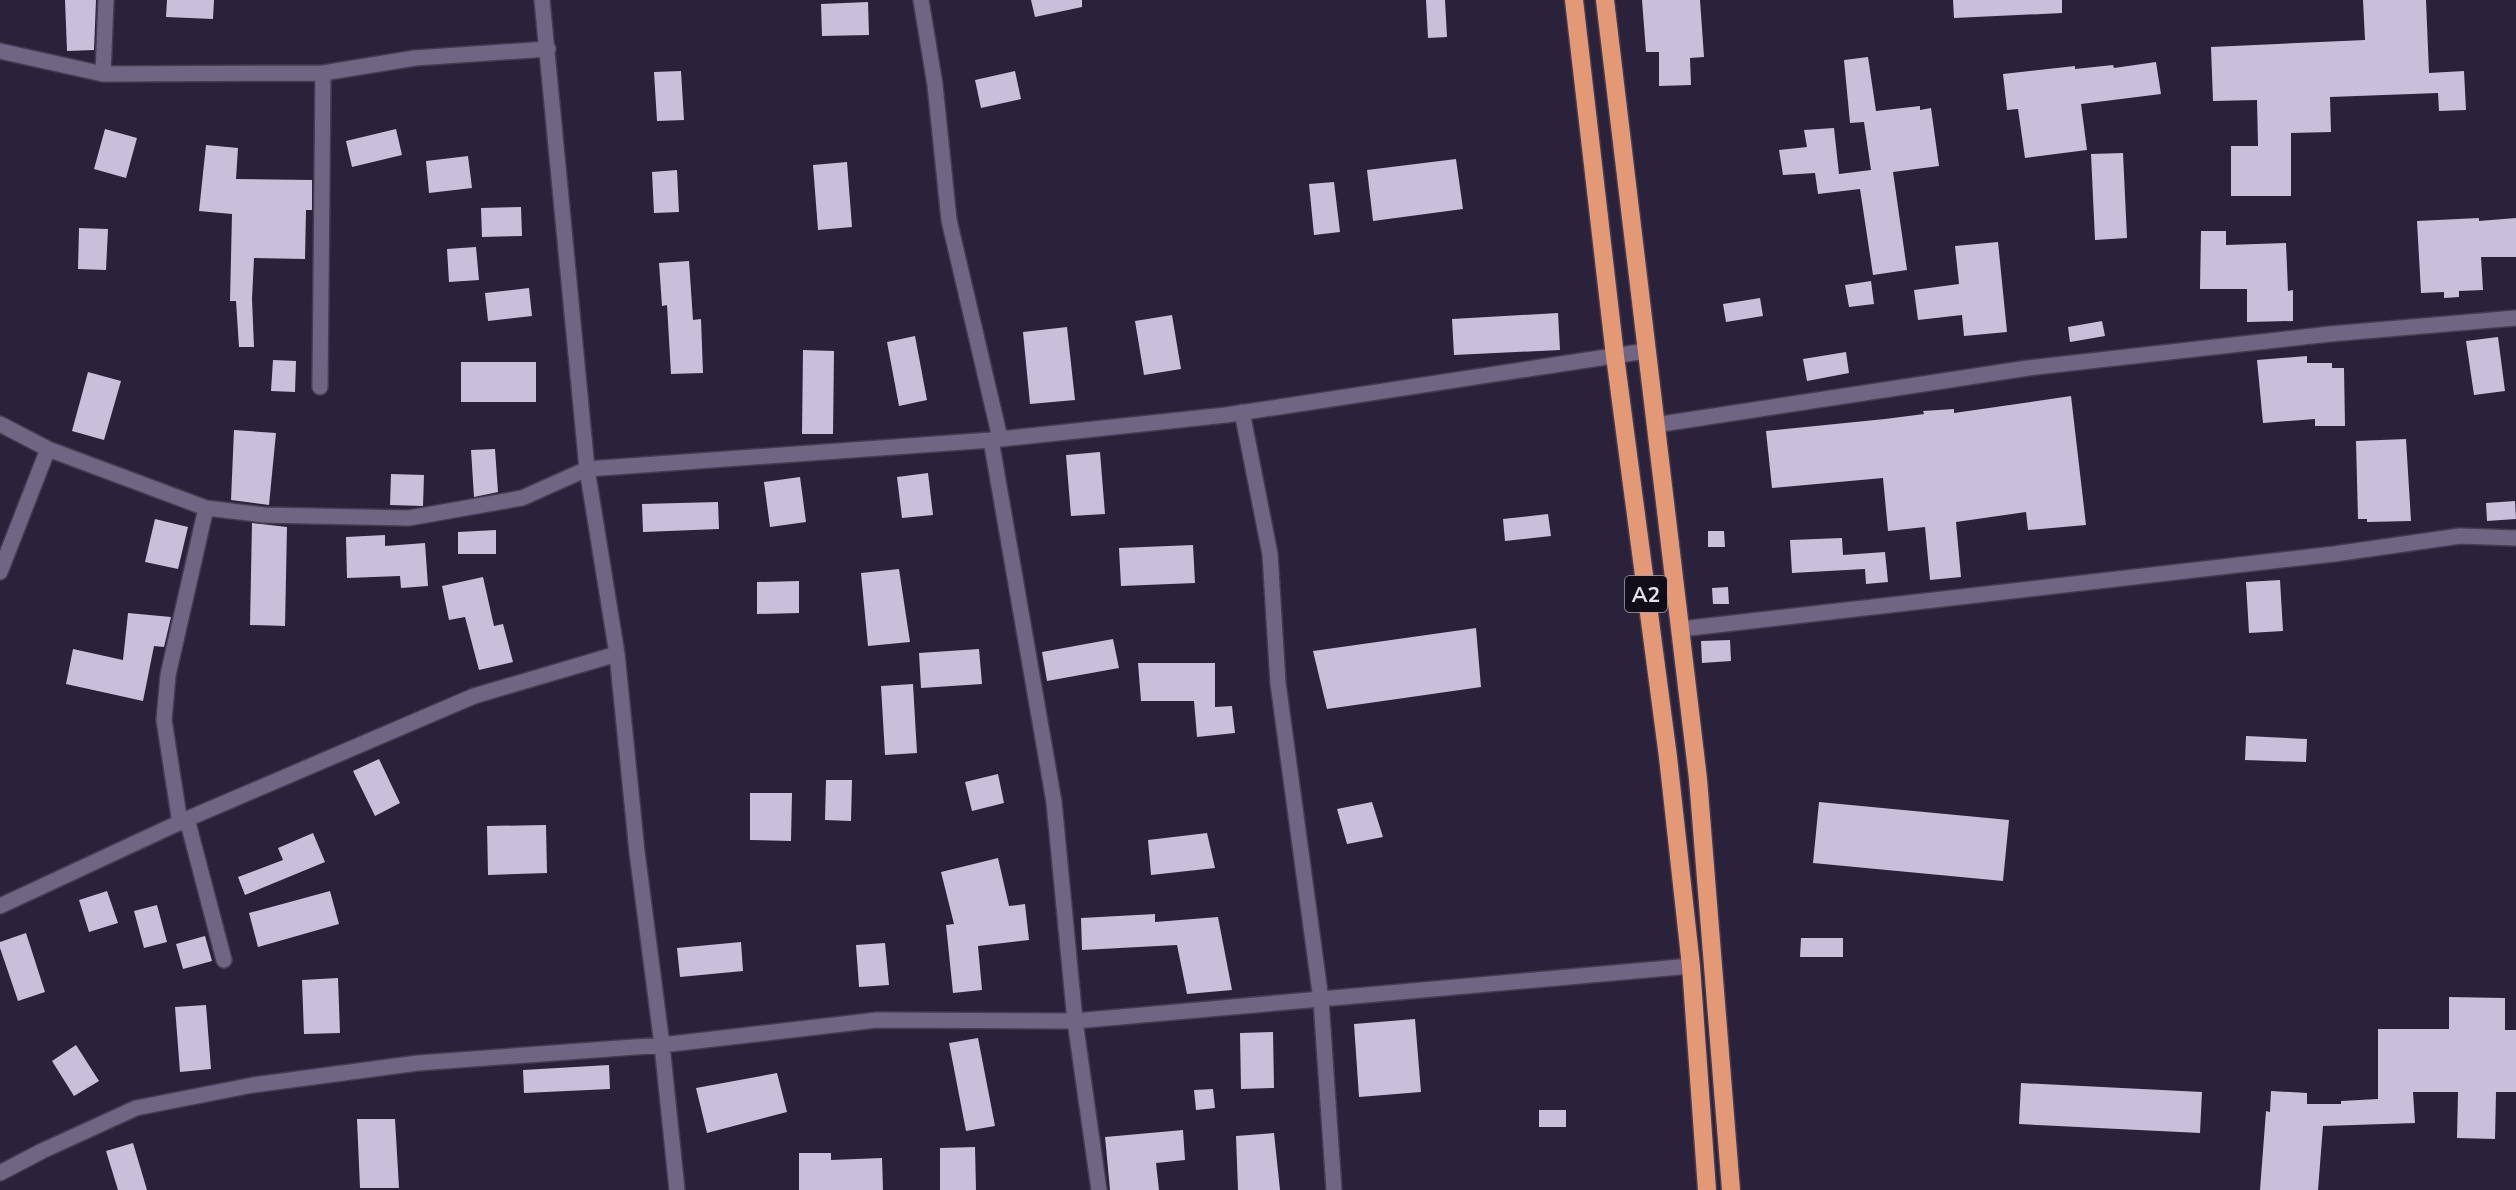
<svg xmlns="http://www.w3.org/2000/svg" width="2516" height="1190" viewBox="0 0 2516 1190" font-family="Mulish,sans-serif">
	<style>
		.building { fill: #c8bfdb }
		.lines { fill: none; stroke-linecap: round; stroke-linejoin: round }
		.minor-casing { stroke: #453c53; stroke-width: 18 }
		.highway-casing { stroke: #453c53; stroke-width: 21 }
		.minor { stroke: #706683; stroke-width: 15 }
		.highway { stroke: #e39976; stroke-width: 18 }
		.labels { text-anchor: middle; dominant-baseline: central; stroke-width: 6; stroke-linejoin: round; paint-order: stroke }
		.shield { fill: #110d18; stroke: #a5a0af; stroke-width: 1.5 }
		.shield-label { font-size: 21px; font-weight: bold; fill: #e4dff0 }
	</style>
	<rect width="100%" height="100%" fill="#2a213a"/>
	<path class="building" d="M65,0H96L94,50L67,51Z
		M167,0H214L213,19L166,17Z
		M1031,0H1082V7L1035,17Z
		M1426,0H1445L1447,37L1428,38Z
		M1642,0H1700L1704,57L1690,58L1691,85L1659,86V52H1646Z
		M1953,0H2062V13L1954,18Z
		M2363,0H2426L2429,73L2464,71L2466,110L2439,111L2438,93L2330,97L2331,132L2291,133V196H2231V146H2258L2257,100L2213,101L2211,47L2365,40Z
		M868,2L869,35L822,36L821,4Z
		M1868,57L1876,111L1920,106V110L1931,108L1939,166L1893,172L1907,270L1873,275L1860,189L1818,194L1815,173L1783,175L1779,150L1807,147L1804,130L1834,128L1839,174L1871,170L1864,122L1850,123L1844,60Z
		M2156,62L2161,94L2081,104L2087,150L2025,158L2018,109L2007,110L2003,74L2075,66V69L2113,65L2114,68Z
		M681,71L684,120L657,121L654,72Z
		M1015,71L1021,99L981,108L975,80Z
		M105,129L137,138L126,178L94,169Z
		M396,129L402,155L352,167L346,141Z
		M206,145L238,148L236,179L312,180V210H306L305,259L254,258L252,299L254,347H239L236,301H230L232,214L199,211Z
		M2123,153L2127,238L2095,240L2091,154Z
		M468,156L472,188L429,193L426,161Z
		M1456,159L1463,209L1373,221L1367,170Z
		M847,162L852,227L818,230L813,165Z
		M677,170L679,212L654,213L652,172Z
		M1334,182L1340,232L1314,235L1309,184Z
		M521,207L522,236L482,237L481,208Z
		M2479,218V221L2516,218V257H2481L2483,290L2459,291V297L2444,298V292L2421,293L2417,221Z
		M79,228L108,229L106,270L78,269Z
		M2201,231H2226V245L2286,243L2288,291L2293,290V321L2247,322V289H2200Z
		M1998,242L2007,332L1964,336L1962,315L1918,320L1914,290L1959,284L1955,246Z
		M476,247L479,280L449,282L447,249Z
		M689,261L693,320L701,319L703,373L671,374L667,305L662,306L659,263Z
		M1871,281L1874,304L1849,307L1845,285Z
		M529,288L532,316L488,321L485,293Z
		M1760,298L1763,316L1726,322L1723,304Z
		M1558,313L1560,350L1454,355L1452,319Z
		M1172,315L1181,369L1144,375L1135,321Z
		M2102,321L2105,336L2070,342L2068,327Z
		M1067,327L1075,400L1030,404L1023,332Z
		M915,336L927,400L899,406L887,342Z
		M2498,337L2505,391L2474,395L2466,341Z
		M803,350L834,351L833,434H802Z
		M1846,352L1849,373L1807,381L1803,359Z
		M2307,356V363H2332V368H2344L2345,426H2315V419L2263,423L2257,360Z
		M273,360L296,361L295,392L271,391Z
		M461,362H536V402H461Z
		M88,372L121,381L104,440L72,431Z
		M2071,396L2086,525L2028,530L2026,512L1956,522L1961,577L1930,580L1925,527L1888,531L1883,478L1772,488L1766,431L1885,419L1924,414L1923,411L1954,409V413Z
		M234,430L276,433L269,505L231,500Z
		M2406,439L2411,521L2367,522V519H2358L2356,441Z
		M495,449L498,492L474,497L471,450Z
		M1100,452L1105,514L1071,516L1066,455Z
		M928,473L933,515L902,518L897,477Z
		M391,474L424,475L423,506L390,505Z
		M800,477L806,522L770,527L764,482Z
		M2515,501L2516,519L2487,521L2486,503Z
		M718,502L719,529L643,532L642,504Z
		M1548,514L1551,536L1505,541L1503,519Z
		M155,519L188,527L178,569L145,562Z
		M252,523L287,527L285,626L250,625Z
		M496,530V554H458V532Z
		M1708,531H1724L1725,547H1708Z
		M385,535V546L425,543L428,586L401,588L400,576L347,578L346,537Z
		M1842,538L1843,555L1885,552L1888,582L1866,584L1865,569L1792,573L1790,540Z
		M1193,545L1195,583L1121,586L1119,548Z
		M899,569L910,642L868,646L861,573Z
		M483,577L494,626L503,624L513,662L479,670L465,617L449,620L442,586Z
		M2280,580L2283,631L2249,633L2246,582Z
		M799,581V613L757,614V582Z
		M1728,587L1729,604H1713L1712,588Z
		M128,613L171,617L164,647L154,646L143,701L66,684L73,649L123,660Z
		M1476,628L1481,687L1327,709L1313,651Z
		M1113,639L1119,668L1047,681L1042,652Z
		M1730,640L1731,661L1702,663L1701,641Z
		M979,649L982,684L921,688L919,653Z
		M1138,663H1215V707L1232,706L1235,733L1197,737L1194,701H1141Z
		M913,684L917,753L885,755L881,686Z
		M2246,736L2307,739L2306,762L2245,760Z
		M379,759L400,803L375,816L353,771Z
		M998,774L1004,803L972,811L965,782Z
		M826,780H852L851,821L825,820Z
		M750,793H792L791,841L750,840Z
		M1372,802L1383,837L1347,844L1337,809Z
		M1819,802L2009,820L2003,881L1813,863Z
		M546,825L547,873L488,875L487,826Z
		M313,833L325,862L245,895L238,877L283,860L278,848Z
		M1207,833L1215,868L1151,875L1148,840Z
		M998,858L1009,906L1025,904L1029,940L978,946L982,990L953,993L946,925L954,924L941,872Z
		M107,891L118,923L89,932L79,900Z
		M330,891L339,924L258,947L249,913Z
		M157,905L167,942L144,948L134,911Z
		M1155,914V922L1218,917L1232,990L1187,994L1177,945L1082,950L1081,918Z
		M26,933L45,992L18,1001L0,948V942Z
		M205,936L212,961L183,969L176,944Z
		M1801,938H1843V957H1800Z
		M741,942L743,971L680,977L677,948Z
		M885,943L889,985L859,987L856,945Z
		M338,978L340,1033L304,1034L302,980Z
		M2449,997L2505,998V1030H2516V1092H2496L2495,1139L2457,1138L2458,1092H2413L2415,1123L2323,1126L2318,1190H2260L2266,1111L2270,1112L2271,1091L2307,1093V1104H2341V1101L2378,1099V1029H2449Z
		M206,1005L211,1069L180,1072L175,1007Z
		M1415,1019L1421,1092L1359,1097L1354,1024Z
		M1273,1032L1274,1088L1241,1089L1240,1033Z
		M978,1038L995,1126L966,1131L949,1043Z
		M76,1045L99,1081L74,1096L52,1061Z
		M609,1065L610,1089L524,1093L523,1070Z
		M777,1073L787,1112L707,1133L696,1088Z
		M2021,1083L2202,1092L2200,1133L2019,1124Z
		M1213,1089L1215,1108L1196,1110L1194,1090Z
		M1539,1110H1566V1127H1539Z
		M357,1119H395L399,1188H360Z
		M1183,1130L1185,1160L1156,1163L1159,1190H1110L1105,1137Z
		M1274,1133L1280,1190H1238L1236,1136Z
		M133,1143L147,1190H118L106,1151Z
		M975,1147L976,1190H940V1148Z
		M799,1153H831V1160L882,1158L883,1190H799Z"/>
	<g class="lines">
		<g class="minor-casing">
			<path id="minor" d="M542,0L587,469L617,654L637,852L662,1045L677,1190
				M921,0L935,85L949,220L1000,438
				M0,51L103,74L323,73L415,58L548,49
				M103,74L106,0
				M320,387L323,73
				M1242,412L1270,554L1278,683L1321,1000L1334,1190
				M0,424L48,449L206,508L264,515L409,518L522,498L587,469L991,440L1226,415L1646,351
				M1655,425L2028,368L2330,334L2516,318
				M991,440L1054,802L1075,1021L1099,1190
				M0,572L48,449
				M1681,629L2334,554L2460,536L2516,538
				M187,819L224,960
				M180,823L164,720L168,675L206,508
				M0,906L187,819L474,696L617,654
				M0,1173L42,1151L136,1108L253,1085L418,1063L662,1045L877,1020L1075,1021L1691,966"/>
		</g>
		<g class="highway-casing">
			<path id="highway" d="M1574,0L1615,356L1668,757L1691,966L1707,1190
				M1605,0L1698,779L1731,1190"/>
		</g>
		<use href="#minor" class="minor"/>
		<use href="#highway" class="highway"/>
	</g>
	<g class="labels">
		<rect class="shield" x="1625" y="576" width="42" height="36" rx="4.5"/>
		<g class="shield-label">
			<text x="1646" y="594">A2</text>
		</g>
	</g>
</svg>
